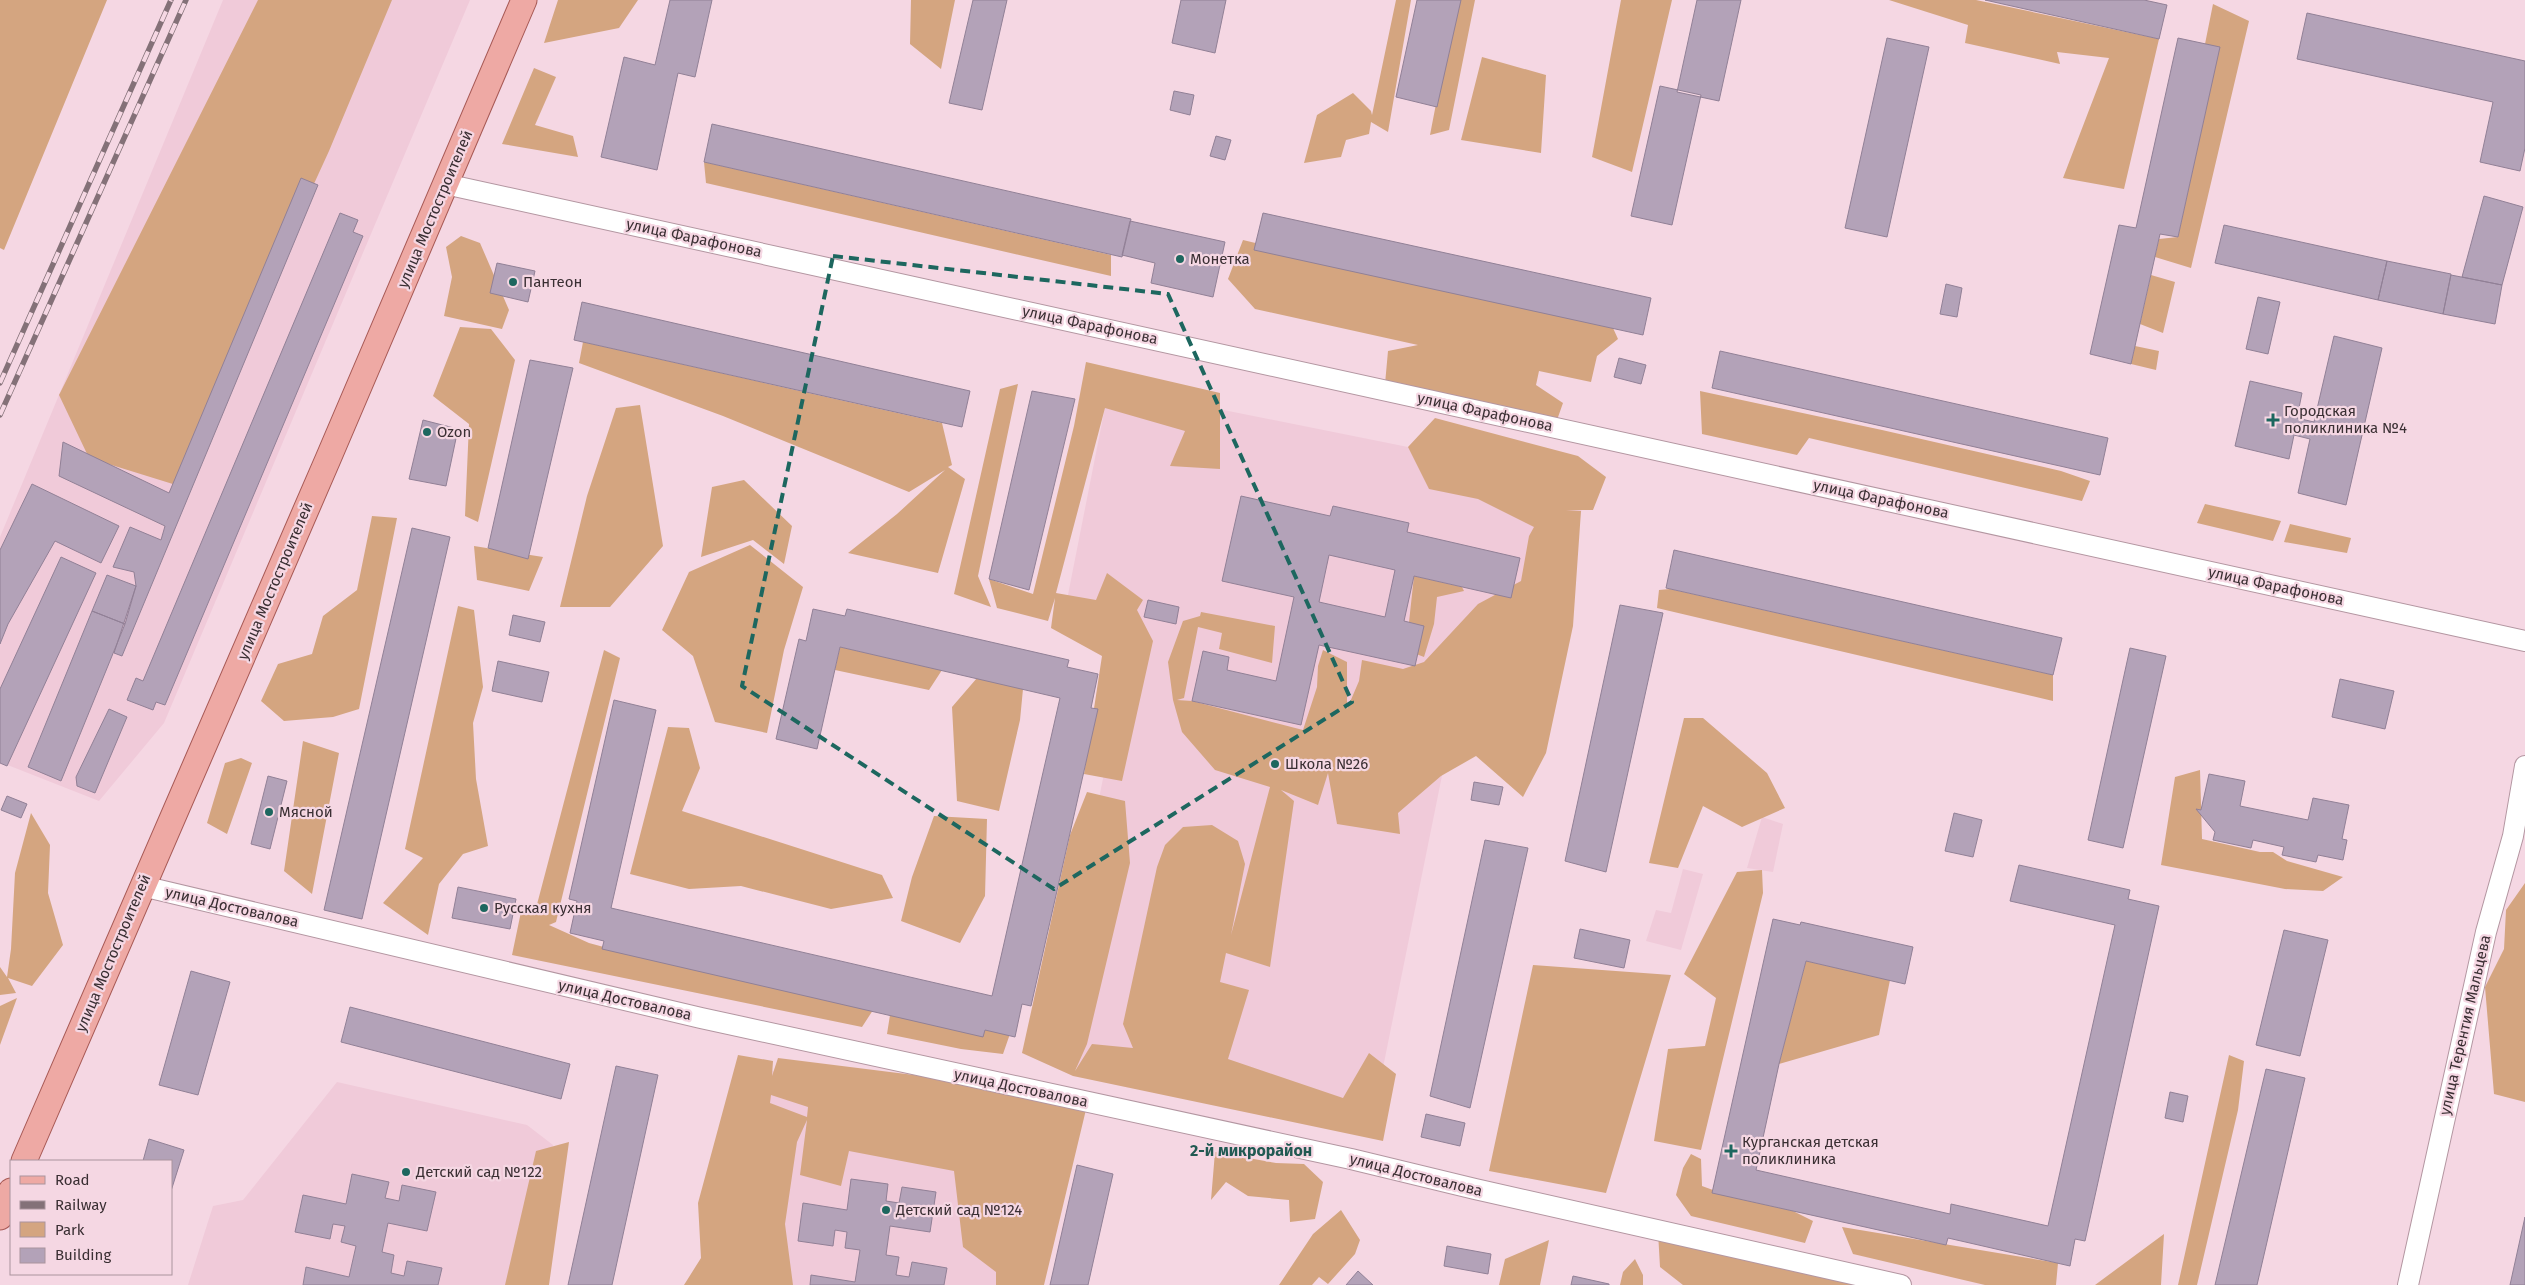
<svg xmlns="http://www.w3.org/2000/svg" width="2525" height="1285" viewBox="0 0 2525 1285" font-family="'Fira Sans',sans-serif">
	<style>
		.built { fill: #f0cad9 }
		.green { fill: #d4a580; fill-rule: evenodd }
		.building { fill: #b3a2b8; stroke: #918096; fill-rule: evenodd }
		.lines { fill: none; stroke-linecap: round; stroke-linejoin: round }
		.minor-casing { stroke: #b396a1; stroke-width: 22 }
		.major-casing { stroke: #a75955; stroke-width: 27 }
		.minor { stroke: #fff; stroke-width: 20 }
		.major { stroke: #eea9a4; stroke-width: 25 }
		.rail-casing { stroke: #847178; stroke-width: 5.5 }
		.rail { stroke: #f5d7e3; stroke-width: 4; stroke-dasharray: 11; stroke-linecap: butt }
		.marked { fill: none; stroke: #1d675f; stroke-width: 4; stroke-dasharray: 10 6; stroke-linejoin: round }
		.poi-dot { fill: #1d675f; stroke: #f5d7e3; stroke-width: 2 }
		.labels { text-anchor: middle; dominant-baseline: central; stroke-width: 4.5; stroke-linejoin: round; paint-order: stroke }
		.street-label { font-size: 15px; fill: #3a2f33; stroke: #f5d7e3 }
		.poi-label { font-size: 15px; fill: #3a2f33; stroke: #f5d7e3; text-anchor: start }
		.neighbourhood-label { font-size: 16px; font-weight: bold; fill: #205952; stroke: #f5d7e3 }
	</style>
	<rect width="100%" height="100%" fill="#f5d7e3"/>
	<path class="built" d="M223,0H470L164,723L99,801L0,762V537Z
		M1109,387L1587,483L1533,752L1450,736L1371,1127L1046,1061L1133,630L1064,615Z
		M1762,817L1783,824L1773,872L1747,868Z
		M1683,869L1703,874L1681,950L1646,941L1656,910L1671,913Z
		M759,1068L1060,1135L1029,1285H710Z
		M337,1082L527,1125L553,1145L529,1285H188L213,1206L243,1200Z"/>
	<path class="green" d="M0,0H107L4,250L0,248Z
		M258,0H392L329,151L176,485L89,458L59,395Z
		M558,0H638L619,28L544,43Z
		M911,0H955L941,69L910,44Z
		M1396,0H1411L1388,132L1371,122L1369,134L1346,140L1341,157L1304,163L1317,115L1353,93L1371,111L1372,115Z
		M1456,0H1475L1449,130L1430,135Z
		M1621,0H1672L1632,172L1592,157Z
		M1889,0H1976L2159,39L2124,189L2063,178L2109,58L2057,52L2060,64L1965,43L1968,25Z
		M2213,4L2249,21L2191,268L2155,257L2159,239L2178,237L2205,113V44Z
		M1482,57L1546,75L1541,153L1461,140Z
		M534,68L556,77L535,125L573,136L578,157L502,144Z
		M704,162L1111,255V276L706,183Z
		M461,236L480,243L509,310L502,329L444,316L452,277L446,247Z
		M1243,240L1613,328L1618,339L1597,356L1591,382L1539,371L1536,385L1563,403L1557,420L1385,384L1388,351L1418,345L1255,309L1228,279Z
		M2151,275L2175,282L2163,333L2140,324Z
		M460,327L491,329L515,360L478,522L465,516L469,424L433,396Z
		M583,342L942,423L952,465L948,467L965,479L938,573L848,553L897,514L945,470L909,492L723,416L579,363Z
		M2135,346L2159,351L2156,370L2131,364Z
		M1086,362L1220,393V469L1170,466L1185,431L1105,408L1056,593L1096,600L1107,573L1143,600L1137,610L1153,641L1122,781L1084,774L1102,656L1051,628L1055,598L1048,621L997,608L989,579L1033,594L1074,426Z
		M1018,384L978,576L991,607L954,594L1000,389Z
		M1700,391L1882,430L2061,471L2090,481L2082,501L1809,438L1797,455L1702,434Z
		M640,405L663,546L610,607H560L587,496L616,408Z
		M1435,418L1578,456L1606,477L1593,510H1566L1581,511L1573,626L1546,753L1523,797L1476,756L1441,776L1398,813L1400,834L1337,824L1328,773L1318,805L1281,790L1294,801L1270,967L1226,953L1220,982L1249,990L1228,1059L1343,1098L1369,1053L1396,1074L1383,1141L1073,1076L1022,1053L1070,835L1087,792L1125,801L1130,863L1087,1044L1075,1071L1092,1044L1133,1048L1123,1024L1157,867L1165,845L1183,827L1212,825L1238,841L1245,864L1231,935L1270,787L1215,770L1182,732L1173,700L1168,662L1183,621L1200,616L1201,612L1275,626L1272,663L1219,649L1222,633L1198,627L1184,698L1177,700L1192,701L1303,730L1317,687L1318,666L1323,650L1347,662V709L1359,681L1362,660L1403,669L1424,662L1478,604L1521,581L1529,536L1534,527L1478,499L1429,489L1408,447Z
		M744,480L792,526L784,564L753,540L701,557L712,487Z
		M2205,504L2281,521L2273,541L2197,523Z
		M372,516L397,518L359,709L333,717L284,721L261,701L278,664L312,654L323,616L357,590Z
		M2290,524L2351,538L2347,553L2284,542Z
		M750,545L803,587L784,650L767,733L715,722L693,656L662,630L689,572Z
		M474,546L543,557L529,591L477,580Z
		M1414,576L1462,587L1464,591L1437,597L1434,624L1424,657L1406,650Z
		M1670,589L2053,675V701L1657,608L1659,590Z
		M458,606L474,610L483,687L473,723L476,779L488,846L463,854L439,884L428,935L383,903L423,858L405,849Z
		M840,647L942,670L929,690L835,670Z
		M604,650L620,658L556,922L549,925L589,943L644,958L875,1007L862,1027L512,955L522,907L535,912Z
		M977,678L1023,689L1020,720L999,811L957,801L952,707Z
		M1684,718H1703L1767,773L1785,808L1742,827L1703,806L1678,868L1649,863Z
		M668,727L689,728L700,768L682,811L882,875L893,898L831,909L741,886L689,889L630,874Z
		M303,741L339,753L312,894L284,871Z
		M241,758L252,763L227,834L207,823L225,763Z
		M2200,770L2202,839L2260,852H2273L2287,861L2343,877L2323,891L2285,889L2161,865L2175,777Z
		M31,813L50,845L48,893L63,945L32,986L8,978L16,993L0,995V967L7,977L11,949L15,873Z
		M934,816L987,819L985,896L960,943L901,921L912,877Z
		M1762,870L1763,893L1701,1150L1654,1141L1668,1049L1705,1046L1716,998L1684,974L1737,872Z
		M2525,883V1102L2494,1094L2485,987L2504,949L2506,910Z
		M1806,961L1890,980L1879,1035L1779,1064Z
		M1533,965L1671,975L1606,1193L1489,1171Z
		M17,998L0,1045V1006Z
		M890,1015L1011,1031L1003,1054L961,1049L887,1034Z
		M738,1055L773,1061L772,1076L778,1058L1089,1097L1044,1285H996V1272L963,1247L954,1171L849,1151L841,1186L800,1175L807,1120L797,1142L785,1224L793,1285H684L701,1258L698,1203ZM771,1095L808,1107L807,1117L770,1103Z
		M2229,1055L2244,1061L2238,1110L2197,1285H2178Z
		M569,1142L549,1285H505L536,1151Z
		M1215,1152L1276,1163L1304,1164L1323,1182L1315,1219L1290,1222L1289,1200L1248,1196L1226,1182L1211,1200Z
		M1691,1154L1701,1159L1702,1186L1732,1197L1793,1211L1813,1221L1805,1243L1691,1216L1676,1195L1683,1168Z
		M1341,1210L1360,1240L1355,1254L1328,1284L1319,1277L1312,1285H1279L1313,1234Z
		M1842,1227L2058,1263L2056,1285H1985L1853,1254Z
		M1658,1232L1904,1285H1683L1660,1267Z
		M2164,1234L2161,1285H2095Z
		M1549,1240L1540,1285H1499L1505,1259Z
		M1635,1259L1643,1275V1285H1620L1623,1272Z"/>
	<path class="building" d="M670,0H712L695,77L678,73L657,170L601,157L624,57L655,65Z
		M973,0H1007L982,110L949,103Z
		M1181,0H1226L1215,53L1172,43Z
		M1417,0H1461L1437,107L1396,97Z
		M1697,0H1741L1719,101L1677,92Z
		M1985,0H2144L2167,5L2159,39Z
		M2307,13L2525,61V148L2520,171L2480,162L2493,102L2297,59Z
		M1887,38L1929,47L1887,237L1845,228Z
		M2178,38L2220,47L2178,237L2160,234L2131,364L2090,354L2119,225L2136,228Z
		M1660,86L1701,95L1672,225L1631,216Z
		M1174,91L1194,95L1190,115L1170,110Z
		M712,124L1131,219L1122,257L704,162Z
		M1216,136L1231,140L1225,160L1210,156Z
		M301,178L318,185L122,656L114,653L136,586L134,572L113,567L130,527L161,540L165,526L59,476L63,442L169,493Z
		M2484,196L2523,207L2502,285L2462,277Z
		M340,213L358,220L353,232L363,236L165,705L156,702L153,710L127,700L136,678L143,681Z
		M1263,213L1651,298L1643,335L1254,250Z
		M1130,221L1225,242L1213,297L1151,283L1155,263L1122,255Z
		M2224,225L2387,261L2378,300L2215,263Z
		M2387,261L2451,274L2443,314L2378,300Z
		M497,263L535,271L528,302L490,293Z
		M2451,275L2502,285L2495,324L2443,314Z
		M1946,284L1962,288L1957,317L1940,314Z
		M2258,297L2280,302L2268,354L2246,349Z
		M582,302L970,391L962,427L574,340Z
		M2334,336L2382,348L2346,505L2298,493L2310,439L2294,435L2289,459L2235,446L2250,381L2302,393L2297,418L2314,422Z
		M1720,351L2108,438L2100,475L1712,388Z
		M1619,358L1646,365L1641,384L1614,377Z
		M530,360L573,368L528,559L488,548Z
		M1032,391L1075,399L1029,590L989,579Z
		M423,420L458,429L446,486L409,479Z
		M32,484L119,526L101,563L55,541L8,624L0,644V550Z
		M1241,496L1330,516L1333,506L1409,523L1407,532L1520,558L1511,598L1414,576L1404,621L1424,626L1415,666L1319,645L1301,725L1192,701L1203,651L1229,657L1227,670L1276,681L1294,597L1222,581ZM1329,555L1395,570L1385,617L1319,602Z
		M412,528L450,537L362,919L324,910Z
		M1674,550L2062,638L2053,675L1666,588Z
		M61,557L96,573L7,766L0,763V689Z
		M107,575L136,586L125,624L92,611Z
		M1148,600L1179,607L1176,624L1144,617Z
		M1620,605L1663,613L1606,872L1565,861Z
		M813,609L845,616L847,609L1069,660L1067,667L1098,674L1091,708L1098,709L1031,1006L1022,1004L1015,1037L985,1030L983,1037L602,949L604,941L570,933L577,901L569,899L614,700L656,710L611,908L992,996L1060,698L840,647L817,749L776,739L799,639L806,641Z
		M92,611L125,624L61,781L28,767Z
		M513,615L545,622L540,642L509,635Z
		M2130,648L2166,656L2123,848L2088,840Z
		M498,661L549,672L542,702L492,691Z
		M2340,679L2394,691L2385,729L2332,717Z
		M109,709L127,717L95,793L77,786L76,777Z
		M2209,774L2245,781L2240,806L2308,820L2313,798L2349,805L2342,839L2347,840L2343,860L2318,855L2316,862L2282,855L2284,847L2253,840L2251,848L2213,840L2215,832L2196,809L2201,810Z
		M268,776L287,781L270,849L251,844Z
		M1474,782L1503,787L1499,805L1471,800Z
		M7,796L27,804L21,818L1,810Z
		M1954,813L1982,820L1973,857L1945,851Z
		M1485,840L1528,848L1470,1108L1430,1096Z
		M2019,865L2130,890L2128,899L2159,906L2085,1241L2075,1239L2070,1266L1948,1238L1946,1245L1712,1193L1773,919L1800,925L1801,922L1913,947L1905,984L1806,961L1779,1064L1756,1170L1950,1214L1951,1204L2048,1226L2115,925L2010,901Z
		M458,887L516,899L510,929L452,918Z
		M1580,929L1630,940L1624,968L1574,958Z
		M2284,930L2328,940L2300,1056L2256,1045Z
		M191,971L230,982L198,1095L159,1085Z
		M350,1007L570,1064L561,1099L341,1042Z
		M616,1066L658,1075L612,1285H568Z
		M2266,1069L2305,1078L2257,1285H2215Z
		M2170,1092L2188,1096L2183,1122L2165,1118Z
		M1426,1114L1465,1123L1460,1146L1421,1137Z
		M149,1139L184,1150L171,1191V1161H143Z
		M1077,1165L1113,1174L1088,1285H1050Z
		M352,1174L389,1182L385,1198L399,1201L402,1185L436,1192L427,1231L388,1223L382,1252L394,1255L391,1273L404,1276L407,1261L442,1268L438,1285H303L306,1267L349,1277L356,1246L341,1242L345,1226L333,1224L330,1239L295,1232L303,1195L346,1204Z
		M851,1179L888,1184L886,1201L899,1203L902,1187L936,1192L930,1232L890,1226L886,1255L899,1257L896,1275L909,1277L912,1262L947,1268L944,1285H810L811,1275L855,1282L860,1250L845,1248L847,1232L835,1230L833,1246L798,1241L803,1203L847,1210Z
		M2525,1217V1285H2510Z
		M1447,1246L1491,1254L1488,1274L1444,1266Z
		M1358,1271L1373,1285H1346Z
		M1573,1276L1609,1284V1285H1571Z"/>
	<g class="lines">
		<g class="minor-casing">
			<path id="minor" d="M445,184L2525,641
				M142,886L701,1018L1351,1159L1475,1189L1901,1285
				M2408,1285L2486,932L2513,836L2525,766"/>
		</g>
		<g class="major-casing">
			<path id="major" d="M24,1161L328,459L524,0
				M0,1217L11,1191"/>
		</g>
		<use href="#minor" class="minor"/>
		<use href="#major" class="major"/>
		<g class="rail-casing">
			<path id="rail" d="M0,383L171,0
				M0,415L186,0"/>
		</g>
		<use href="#rail" class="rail"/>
	</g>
	<path class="marked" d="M833,256L1168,294L1352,702L1054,889L742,686Z"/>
	<g class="poi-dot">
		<circle cx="1180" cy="259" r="5"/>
		<circle cx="513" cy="282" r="5"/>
		<path d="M2270.5 412.5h5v5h5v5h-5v5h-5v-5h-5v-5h5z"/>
		<circle cx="427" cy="432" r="5"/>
		<circle cx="1275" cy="764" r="5"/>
		<circle cx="269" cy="812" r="5"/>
		<circle cx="484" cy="908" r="5"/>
		<path d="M1728.5 1143.5h5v5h5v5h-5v5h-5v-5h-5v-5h5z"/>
		<circle cx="406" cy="1172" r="5"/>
		<circle cx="886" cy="1210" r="5"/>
	</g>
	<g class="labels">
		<g class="street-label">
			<text transform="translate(435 209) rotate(-67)">улица Мостостроителей</text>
			<text transform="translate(694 238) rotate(12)">улица Фарафонова</text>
			<text transform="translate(1090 325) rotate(12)">улица Фарафонова</text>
			<text transform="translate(1485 412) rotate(12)">улица Фарафонова</text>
			<text transform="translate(1881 499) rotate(12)">улица Фарафонова</text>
			<text transform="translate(275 581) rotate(-67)">улица Мостостроителей</text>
			<text transform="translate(2276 586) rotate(12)">улица Фарафонова</text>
			<text transform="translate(232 907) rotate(13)">улица Достовалова</text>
			<text transform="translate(113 953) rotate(-67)">улица Мостостроителей</text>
			<text transform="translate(625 1000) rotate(13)">улица Достовалова</text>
			<text transform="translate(2465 1025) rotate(-77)">улица Терентия Мальцева</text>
			<text transform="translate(1021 1088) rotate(12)">улица Достовалова</text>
			<text transform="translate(1416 1175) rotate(14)">улица Достовалова</text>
		</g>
		<g class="poi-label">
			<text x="1190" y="259">Монетка</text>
			<text x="523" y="282">Пантеон</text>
			<text x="2284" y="411">Городская<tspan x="2284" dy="17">поликлиника №4</tspan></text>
			<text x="437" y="432">Ozon</text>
			<text x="1285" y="764">Школа №26</text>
			<text x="279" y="812">Мясной</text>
			<text x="494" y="908">Русская кухня</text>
			<text x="1742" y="1142">Курганская детская<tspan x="1742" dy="17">поликлиника</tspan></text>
			<text x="416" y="1172">Детский сад №122</text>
			<text x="896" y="1210">Детский сад №124</text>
		</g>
		<g class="neighbourhood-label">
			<text x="1251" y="1150">2-й микрорайон</text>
		</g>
	</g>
	<rect x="10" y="1160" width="162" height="115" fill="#f5d7e3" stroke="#aa949d"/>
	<rect x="20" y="1176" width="25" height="8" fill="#eea9a4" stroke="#aa949d"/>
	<text x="55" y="1185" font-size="15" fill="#3a2f33">Road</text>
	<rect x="20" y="1201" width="25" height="8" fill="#847178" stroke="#aa949d"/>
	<text x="55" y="1210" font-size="15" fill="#3a2f33">Railway</text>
	<rect x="20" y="1222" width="25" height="15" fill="#d4a580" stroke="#aa949d"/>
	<text x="55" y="1235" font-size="15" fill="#3a2f33">Park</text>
	<rect x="20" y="1248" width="25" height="15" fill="#b3a2b8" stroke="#aa949d"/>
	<text x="55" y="1260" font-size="15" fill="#3a2f33">Building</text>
</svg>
